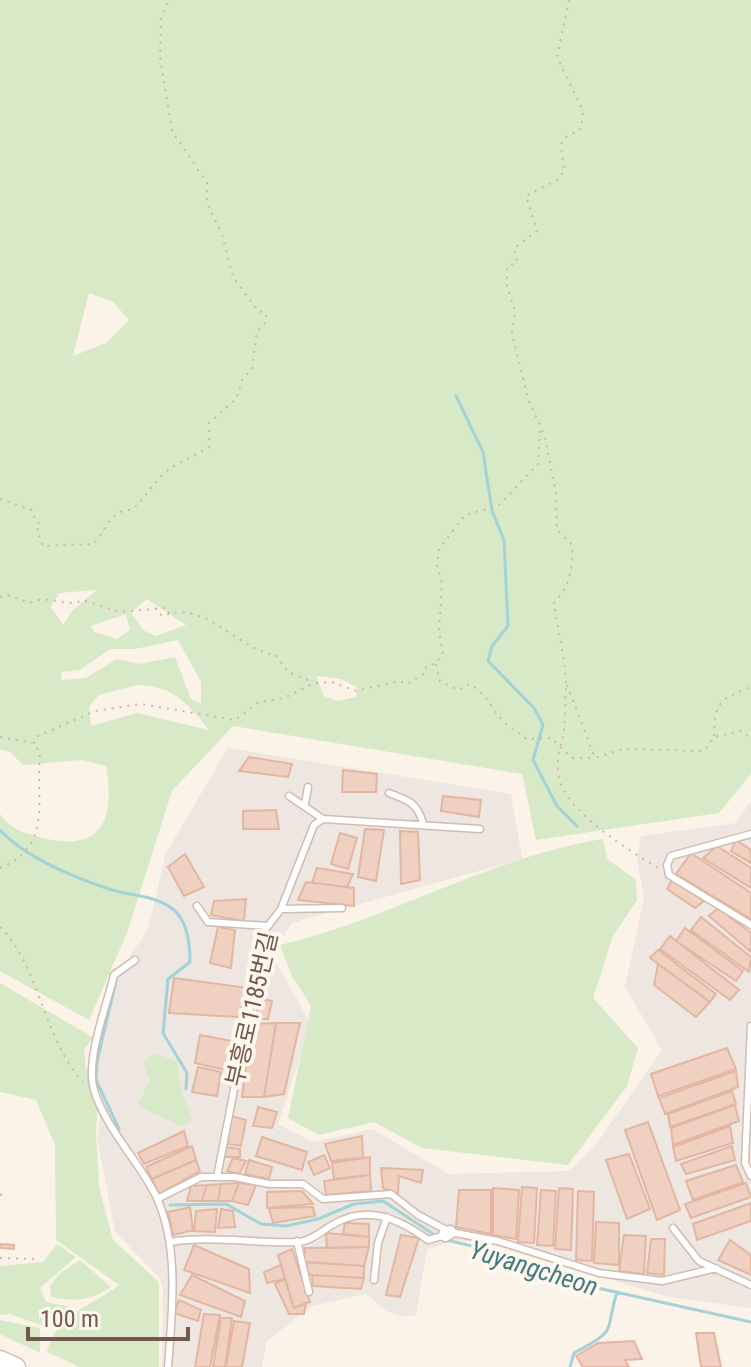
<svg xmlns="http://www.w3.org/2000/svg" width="751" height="1367" viewBox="0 0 751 1367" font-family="'Roboto Condensed','Noto Sans KR',sans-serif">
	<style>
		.industrial { fill: #ede6e1 }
		.green { fill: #d7e9c6; fill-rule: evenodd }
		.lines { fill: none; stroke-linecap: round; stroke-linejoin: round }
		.stream { stroke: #a3d2d7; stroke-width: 3 }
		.building { fill: #f0d0c0; stroke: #e3b6a1; stroke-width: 2 }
		.lane-casing { stroke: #d0bcb0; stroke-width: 9 }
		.street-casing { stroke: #d0bcb0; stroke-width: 15 }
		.secondary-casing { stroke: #d2bcae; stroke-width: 21 }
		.path { stroke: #d6b3a3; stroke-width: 2; stroke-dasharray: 2 6; stroke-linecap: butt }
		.lane { stroke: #fff; stroke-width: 6 }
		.street { stroke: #fff; stroke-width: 12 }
		.secondary { stroke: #fff; stroke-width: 18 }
		.labels { text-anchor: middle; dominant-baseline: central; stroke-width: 8; stroke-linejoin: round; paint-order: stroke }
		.street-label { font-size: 24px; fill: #75584c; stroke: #fef7ee }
		.water-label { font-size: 26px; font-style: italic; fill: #437b81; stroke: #fef7ee }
	</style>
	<rect width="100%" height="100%" fill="#fcf3e8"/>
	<path class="industrial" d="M228,748L511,794L522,859L292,923L271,954L311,1024L278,1124L313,1142L372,1129L449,1174L569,1171L595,1146L662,1050L625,987L644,898L637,858L641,836L736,823L751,801V1308L668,1297L488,1243L457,1240L427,1249L416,1315L405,1317L388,1312L366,1294L312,1306L267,1341L262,1367H162L163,1290L160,1278L115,1232L98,1142L101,1092L88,1068L118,973L148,930L166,853Z"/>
	<path class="green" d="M0,0H751V774L719,813L536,840L522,774L233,726L172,791L127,933L89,1020L0,971V814C11,830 25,833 43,838C104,853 115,817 106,766L81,760L23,765L10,752L0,749ZM89,293L113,302L129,320L106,343L73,356ZM97,590L73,610L63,625L51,607L59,593ZM147,599L186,625L156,636L143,630L131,612ZM126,614L130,630L117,639L94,632L91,626ZM178,640L201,682V703L191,699L175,657L139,664L117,659L86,678L62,680L61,672L80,670L110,649H135ZM316,676L341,679L357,687L356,697L338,701L324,696ZM137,685C173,685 188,704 209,730L137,713L91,726L89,707L99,695Z
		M603,839L607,859L636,880L637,900L613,936L593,998L638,1048L627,1086L568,1165L422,1148L374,1122L319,1135L288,1118L311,1006L292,976L280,945C391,919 490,857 603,839Z
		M0,983L94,1038L84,1049L86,1068L99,1091L96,1131L99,1187L113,1240L159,1282V1367H80L47,1352C56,1313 91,1307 119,1285L56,1240L55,1145L36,1100L0,1092Z
		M154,1053L177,1062L182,1094L193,1121L180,1126L137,1105L150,1081L143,1063Z
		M57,1244L76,1257L40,1288L46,1302L71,1307L41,1325L10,1314L0,1315V1266L43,1262Z
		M80,1260L111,1287C89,1301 76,1302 51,1297L50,1286L60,1273Z
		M0,1320L40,1328V1353L0,1334Z"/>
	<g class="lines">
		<path class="stream" d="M456,396L483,452L492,511L504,540L508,626L492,646L488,661L534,708L543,725L533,760L557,806L577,826
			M0,830C26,858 73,877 109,889C130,896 156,895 174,910C188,922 190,945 190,962L168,979L163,1033L187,1073L186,1089
			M116,981L97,1062L96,1080L119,1129
			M170,1205L226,1204L261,1224L286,1226L318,1219L354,1204L383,1201L436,1236
			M443,1239L512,1256L575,1283L751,1322
			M570,1367L574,1353C619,1329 604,1334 617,1292"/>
	</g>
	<path class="building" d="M249,757L292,764L288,777L239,771Z
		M343,770L377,774L376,792H342Z
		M443,796L481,800L479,817L441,811Z
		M276,810L279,829H243V811Z
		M365,829L384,830L376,881L358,877Z
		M400,831L418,832L420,880L401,884Z
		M340,833L357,838L348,869L331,864Z
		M736,840L751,850V863L731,851Z
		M717,846L751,868V888L703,858Z
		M691,853L751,893V919L676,874Z
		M185,854L204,887L184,896L168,867Z
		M317,868L353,874L347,887L312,883Z
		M672,880L704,901L695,908L667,889Z
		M306,882L354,888V906L298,900Z
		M246,899L244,921L211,915L214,901Z
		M718,908L751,933V952L709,916Z
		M701,917L751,957L749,972L691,930Z
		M218,927L235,930L231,968L210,963Z
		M685,928L743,971L736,981L676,941Z
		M670,936L739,990L730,1000L660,949Z
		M658,950L716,994L710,1002L650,958Z
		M658,964L710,1002L696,1017L654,985Z
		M174,978L248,988L238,1017L169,1013Z
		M258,998L272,1001L268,1019H257Z
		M276,1023L264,1097H242L252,1024Z
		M276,1023H300L284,1094L264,1097Z
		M200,1035L232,1041L226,1070L195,1063Z
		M727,1048L736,1069L658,1096L651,1074Z
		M198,1067L221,1072L217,1096L192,1092Z
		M736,1071L738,1087L665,1114L659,1098Z
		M732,1091L736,1104L670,1127L668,1114Z
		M735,1105L739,1121L673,1145L671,1128Z
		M258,1107L277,1112L272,1128L253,1126Z
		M231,1116L246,1120L241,1146L227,1144Z
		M648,1122L680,1210L657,1220L625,1130Z
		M730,1126L733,1143L676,1161L673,1147Z
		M184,1131L188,1146L144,1164L138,1153Z
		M362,1136L363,1158L331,1161L325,1144Z
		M262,1137L307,1152L302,1170L256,1156Z
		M192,1146L196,1160L152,1179L146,1167Z
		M732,1146L735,1160L686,1174L681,1164Z
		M226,1147L240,1149V1157H224Z
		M629,1154L650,1209L627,1219L606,1160Z
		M324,1155L330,1168L314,1175L308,1162Z
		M370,1157V1175L334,1179L332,1163Z
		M233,1158L246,1161L239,1174L227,1171Z
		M196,1160L200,1171L159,1194L152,1179Z
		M249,1160L272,1167L269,1179L245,1174Z
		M736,1165L743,1182L693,1200L686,1181Z
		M381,1168L423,1170L421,1183L399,1176L398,1194L383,1188Z
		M370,1175L371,1191L326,1195L324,1181Z
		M239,1183L256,1185L248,1205L232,1201Z
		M239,1183L232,1201H218L221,1184Z
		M746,1183L751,1197L691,1218L685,1204Z
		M221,1184L218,1201H202L207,1185Z
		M207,1185L202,1201H187L191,1186Z
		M522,1187L537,1188L534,1243L518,1242Z
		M493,1188L519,1190L516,1239L493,1235Z
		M559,1188L573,1189L571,1250L555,1249Z
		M459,1190H491V1234L456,1227Z
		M541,1190L556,1191L553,1246L537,1245Z
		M302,1191L313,1204L267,1208V1192Z
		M578,1191L594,1192L592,1261L576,1260Z
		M751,1203V1221L697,1240L693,1224Z
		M190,1207L193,1230L173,1235L168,1212Z
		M313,1207L315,1216L273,1223L269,1208Z
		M217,1209L215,1232L194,1231L196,1211Z
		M221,1209L233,1211L235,1227L218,1228Z
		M596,1222L619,1223V1265L594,1263Z
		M345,1223L369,1224V1237L343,1234Z
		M326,1233L369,1237V1247L327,1248Z
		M401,1235L419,1238L400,1297L386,1295Z
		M624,1235L646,1236L644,1274L619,1271Z
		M651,1239H665L664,1275L647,1273Z
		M730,1240L751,1255V1275L718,1260Z
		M0,1244L14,1245V1249L0,1248Z
		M194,1245L249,1269L250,1293L184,1270Z
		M369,1247L364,1266L303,1262L305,1248Z
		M292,1249L310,1302L294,1308L278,1255Z
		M307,1262L364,1266V1278L312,1275L307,1273Z
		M281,1265L285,1279L267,1283L264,1272Z
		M192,1275L245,1301L241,1317L180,1295Z
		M312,1275L364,1278L361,1289L313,1286Z
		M285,1279L294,1308L306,1303L304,1314H289L275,1284Z
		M179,1300L201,1310L198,1321L174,1313Z
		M204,1314L220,1315L210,1367H195Z
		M221,1318H232L225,1367H213Z
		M234,1321L250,1323L242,1367H226Z
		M696,1333H714L721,1367H701Z
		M634,1341L642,1359L625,1360L629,1367H583L576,1356L598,1343Z"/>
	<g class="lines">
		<g class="lane-casing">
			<path id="lane" d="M389,793C408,800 418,803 423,824
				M289,796L323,819
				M305,804L308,787
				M751,834L671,856L667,865L669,875L751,925
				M197,906L208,922L268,926
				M281,909L342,908
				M135,960L114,975C107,1005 85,1060 94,1090C106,1129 138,1160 156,1196C180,1247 172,1313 168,1367
				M751,1026L745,1163L751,1176
				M217,1177L265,930L281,909L314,825L323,819L480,829
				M157,1199L201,1177H235L269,1184H303L323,1199L391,1194L418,1215L450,1232L498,1241L599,1273L662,1281L716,1268
				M673,1228L699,1261L751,1285
				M297,1241L309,1292
				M170,1242C213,1235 255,1244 299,1242C311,1241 322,1231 332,1225C366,1204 398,1218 428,1240L445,1235
				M374,1280L378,1243L387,1217"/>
		</g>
		<g class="street-casing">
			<path id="street" d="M445,1235L450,1232"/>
		</g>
		<g class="secondary-casing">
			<path id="secondary" d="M0,1360L16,1367"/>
		</g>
		<path class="path" d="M569,0L557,57L583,111L581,129L563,139L561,145L564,170L559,179L526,196L537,231L514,248L517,262L507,267V286L515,312L512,333L528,399L544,434L556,492L557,530L572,545C573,569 570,586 554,603C557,625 567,667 566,688C565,699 565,728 563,737C559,749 556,765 559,778C566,812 630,851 658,868
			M0,499L32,510L36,522L40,523L37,531L43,546L93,544C106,533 108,509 132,510C144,499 150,488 161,476C175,462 193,458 209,447V423L236,399L242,380L252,369L257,331L266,322V313L258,311L233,277L222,234L207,203V183L172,131L160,57L161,17L169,0
			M0,597L7,595L30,603C48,593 66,609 83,600L120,612L167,608L169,614C208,603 240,651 276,655L288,672L313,682
			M155,608L162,616L169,614
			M436,664L440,681L458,690L469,684C489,695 492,711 505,723C512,729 519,732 526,739L551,738L572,758H595
			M567,685L595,758L623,749L704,751L714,737L741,731L751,738
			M714,736C715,701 719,700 751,687
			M0,737L32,743
			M0,868C54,846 35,799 40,752L33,744L38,736L95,711L141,704L235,720L259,702L284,698L314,683L332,682L356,691L400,681L408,684L425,673L426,667L436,663L443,654L439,631L442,584L437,565L439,549L465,515L498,506L538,464L540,431
			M0,927C39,964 44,1041 83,1082
			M0,1195L5,1193
			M0,1258L34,1259"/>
		<use href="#lane" class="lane"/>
		<use href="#street" class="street"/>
		<use href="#secondary" class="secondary"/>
	</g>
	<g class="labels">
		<g class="street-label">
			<text transform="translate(252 1009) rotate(-77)">부흥로1185번길</text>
		</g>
		<g class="water-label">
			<text transform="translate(534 1268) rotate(17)">Yuyangcheon</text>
		</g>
	</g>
	<path d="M28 1327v12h160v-12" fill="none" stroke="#75584c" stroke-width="4"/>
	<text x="40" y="1327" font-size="24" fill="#75584c" stroke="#fef7ee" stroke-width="6" paint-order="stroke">100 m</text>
</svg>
